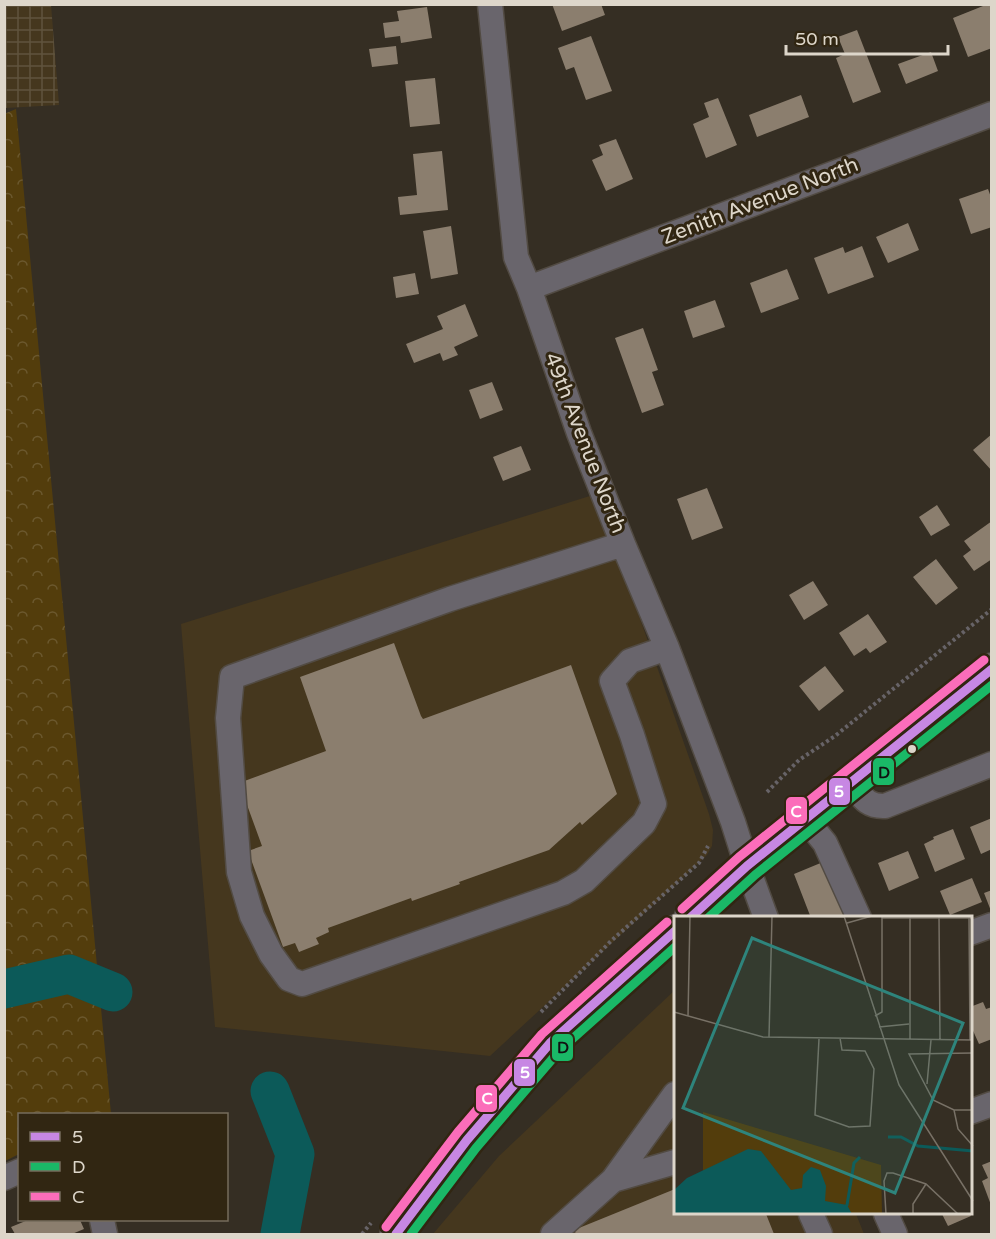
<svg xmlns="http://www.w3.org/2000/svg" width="996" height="1239" viewBox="0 0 996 1239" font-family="'Varela Round',sans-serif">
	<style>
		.built { fill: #45371e }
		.industrial { fill: url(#industrial-grid) }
		.forest { fill: url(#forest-crowns) }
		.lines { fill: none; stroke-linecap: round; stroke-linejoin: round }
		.river { stroke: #0c5a59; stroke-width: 39 }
		.building { fill: #8b7e6e }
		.minor-casing { stroke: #524b43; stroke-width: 27 }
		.major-casing { stroke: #524b43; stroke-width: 34 }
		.path { stroke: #676367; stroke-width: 4; stroke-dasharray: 3 3; stroke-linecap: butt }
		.minor { stroke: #69656c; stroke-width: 24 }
		.major { stroke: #686465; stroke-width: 32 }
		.bus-1-casing { stroke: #312612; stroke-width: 14 }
		.bus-2-casing { stroke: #312612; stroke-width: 14 }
		.bus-3-casing { stroke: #312612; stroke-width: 14 }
		.bus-1 { stroke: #c787e3; stroke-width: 9 }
		.bus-2 { stroke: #1ab867; stroke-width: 9 }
		.bus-3 { stroke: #fb6dba; stroke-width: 9 }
		.bus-dot { fill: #ddd6ca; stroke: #312612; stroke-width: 2 }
		.labels { text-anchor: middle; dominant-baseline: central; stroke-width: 6; stroke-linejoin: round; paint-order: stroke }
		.street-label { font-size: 21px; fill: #ddd6ca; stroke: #312612 }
		.inset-river { fill: none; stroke: #0c5a59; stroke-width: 3 }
		.inset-road { fill: none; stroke: #787166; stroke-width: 1.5 }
		.view { fill: #2e847c; fill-opacity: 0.15; stroke: #2e847c; stroke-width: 3 }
		.inset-edge { fill: none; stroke: #ddd6ca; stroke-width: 3 }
		.line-badge { stroke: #312612; stroke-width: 2 }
		.badge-label { font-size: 16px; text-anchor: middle; font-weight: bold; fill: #fff }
		.pale-badge-label { font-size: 16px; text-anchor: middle; font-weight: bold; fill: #111 }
	</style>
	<defs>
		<pattern id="industrial-grid" width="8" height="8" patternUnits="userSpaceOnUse" patternTransform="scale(1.5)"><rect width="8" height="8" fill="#45371e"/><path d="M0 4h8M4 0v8" fill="none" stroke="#5f533d"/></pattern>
		<pattern id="forest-crowns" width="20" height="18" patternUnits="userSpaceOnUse" patternTransform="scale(1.5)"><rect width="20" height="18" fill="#533d0c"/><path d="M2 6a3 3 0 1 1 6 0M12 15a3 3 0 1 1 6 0" fill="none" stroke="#6b582e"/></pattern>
	</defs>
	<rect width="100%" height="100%" fill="#352e23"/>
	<path class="built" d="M593,495L626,579L709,814L713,830L712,846L707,855L490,1056L215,1027L181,624Z
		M675,990V1214H856L864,1234H433L499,1156Z"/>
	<path class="industrial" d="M5,4L51,5L59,105L5,108Z"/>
	<path class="forest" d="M16,109L111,1114H20L19,1154L5,1161L4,114Z"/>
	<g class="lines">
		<path class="river" d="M4,989L69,974L113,992
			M270,1091L295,1154L280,1234"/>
	</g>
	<path class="building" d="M552,4H601L605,15L562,31Z
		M988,4H992V48L968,57L953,18Z
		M427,7L432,38L401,43L400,36L385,38L383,23L399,21L397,11Z
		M857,30L881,92L853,103L836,58L845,54L838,37Z
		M591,36L612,91L586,100L574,67L566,70L558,48Z
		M396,46L398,64L372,67L369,49Z
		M931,52L938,71L906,84L898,64Z
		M435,78L440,124L410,127L405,81Z
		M801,95L809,117L757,137L749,115Z
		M718,98L737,145L706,158L693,124L709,117L704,103Z
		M616,139L633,179L606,191L592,160L603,155L599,145Z
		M442,151L448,210L400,215L398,197L417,195L413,154Z
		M988,189L992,200V227L971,234L959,199Z
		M908,223L919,250L888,263L876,237Z
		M451,226L458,274L431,279L423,231Z
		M862,246L874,277L828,294L814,258L843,247L845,253Z
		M787,269L799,299L761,313L750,283Z
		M415,273L419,294L396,298L393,277Z
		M715,300L725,327L693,338L684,311Z
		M465,304L478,336L454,347L458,355L443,361L440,353L414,363L406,344L443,329L437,316Z
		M643,328L658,370L652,372L664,405L642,413L615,338Z
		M492,382L503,410L480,419L469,390Z
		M992,434V471L973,450Z
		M521,446L531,470L503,481L493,457Z
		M707,488L723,528L692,540L677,499Z
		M937,505L950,525L931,536L919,517Z
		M992,521V559L974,571L963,556L971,550L964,541Z
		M936,559L958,588L936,605L913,577Z
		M813,581L828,605L804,620L789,595Z
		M868,614L887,642L870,653L866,648L854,656L839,633Z
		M394,643L421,716L423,719L571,665L617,794L582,825L580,822L549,850L459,882L460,884L412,901L411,898L328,928L329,932L316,938L319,944L299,952L295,943L283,947L248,851L262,846L239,783L326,751L300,677Z
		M825,666L844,691L819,711L799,686Z
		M992,818V849L981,854L970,827Z
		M953,829L965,859L935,872L924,844L934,839L933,837Z
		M908,851L919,878L889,891L878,863Z
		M823,862L845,918H811L794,874Z
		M972,878L982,902L950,915L940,891Z
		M992,890V911H991L984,893Z
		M983,1002L986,1009L992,1007V1039L979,1044L970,1024V1007Z
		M992,1161V1205H991L982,1181L988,1178L982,1165Z
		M675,1189V1214H766L774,1234H576L574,1230Z
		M942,1214H970L971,1216L948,1226Z
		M28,1220H80L84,1229L72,1234H15L11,1227Z"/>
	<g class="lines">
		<g class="minor-casing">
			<path id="minor" d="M490,4L516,257L529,288L579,433L623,544L667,648L733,822L747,866L766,918
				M529,288L992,114
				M623,544L450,599L232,677L228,718L239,872L252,916L271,954L289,979L302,984L563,893L584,881L644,823L654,804L632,735L612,681L630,661L667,648
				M851,783C862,796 866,807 885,806L992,764
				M804,821L816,832L825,843L859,918
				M970,933L992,925
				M970,1112L992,1104
				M4,1178L20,1171
				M613,1180L675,1162
				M811,1214L820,1234
				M886,1214L895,1234
				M102,1220L105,1234
				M553,1234L613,1180L675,1094"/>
		</g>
		<g class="major-casing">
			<path id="major" d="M690,918L747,866L992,669
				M396,1234L467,1140L551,1042L675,931"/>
		</g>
		<path class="path" d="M767,792L799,760L835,736L992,609
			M541,1012L612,940L699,863L708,846
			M362,1234L371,1223"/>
		<use href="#minor" class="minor"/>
		<use href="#major" class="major"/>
		<g class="bus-1-casing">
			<path id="bus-1" d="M690,918L747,866L992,669
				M396,1234L467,1140L551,1042L675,931"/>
		</g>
		<g class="bus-2-casing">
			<path id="bus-2" d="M708,918L755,875L992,685
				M411,1234L476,1148L560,1050L675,947"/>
		</g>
		<g class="bus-3-casing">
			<path id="bus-3" d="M682,909L739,857L984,660
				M386,1227L458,1132L542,1034L667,922"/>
		</g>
		<use href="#bus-1" class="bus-1"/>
		<use href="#bus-2" class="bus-2"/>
		<use href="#bus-3" class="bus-3"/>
	</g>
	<circle class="bus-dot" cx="912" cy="749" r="5"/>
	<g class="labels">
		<g class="street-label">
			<text transform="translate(760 201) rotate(-21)">Zenith Avenue North</text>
			<text transform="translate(585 443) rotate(69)">49th Avenue North</text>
		</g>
	</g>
	<g transform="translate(674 916)">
		<rect width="298" height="298" fill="#352e23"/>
		<path d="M29,196L207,249L208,298H29Z" fill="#533d0c"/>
		<path d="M74,233L87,235L117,274L128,272L129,259L137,251L146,254L152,270L151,285L173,289L178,298H0V274L13,262Z" fill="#0c5a59"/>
		<path class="inset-river" d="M214,221H227L244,230L299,235M165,298L173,289L180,247L186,241"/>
		<path class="inset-road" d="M116,0L171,1M170,0L225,169L299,285M236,0V124M265,0L266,124M295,0L296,124M208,2H299M173,7L198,0M0,96L89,121L299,124M14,100L16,0M201,100L208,96V0M205,111L235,108M95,121L98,0M145,123L141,199L175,211L196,210L200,153L191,135L168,134L166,122M299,137L235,138L259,184L280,194H299M253,168L257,124M280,194L284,213L299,230M212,298L210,265L213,257H219L252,268L284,298M239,298V288L252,268"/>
		<path class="view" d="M78,22L289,107L221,277L9,192Z"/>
		<rect width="298" height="298" class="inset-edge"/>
	</g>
	<g class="line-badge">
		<rect x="872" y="757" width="23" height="29" rx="6" fill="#1ab867"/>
		<rect x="828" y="777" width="23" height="29" rx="6" fill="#c787e3"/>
		<rect x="785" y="796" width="23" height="29" rx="6" fill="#fb6dba"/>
		<rect x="551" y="1033" width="23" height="29" rx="6" fill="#1ab867"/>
		<rect x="513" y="1058" width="23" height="29" rx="6" fill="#c787e3"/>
		<rect x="475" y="1084" width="23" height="29" rx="6" fill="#fb6dba"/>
	</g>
	<g class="badge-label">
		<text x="839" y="797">5</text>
		<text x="796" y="817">C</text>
		<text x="525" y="1078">5</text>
		<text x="487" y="1104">C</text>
	</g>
	<g class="pale-badge-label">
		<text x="884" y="778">D</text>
		<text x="563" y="1053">D</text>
	</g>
	<rect width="996" height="1239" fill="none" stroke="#ddd6ca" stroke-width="12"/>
	<rect x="18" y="1113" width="210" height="108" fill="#312612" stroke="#766c5c" stroke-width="1.5"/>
	<rect x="30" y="1132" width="30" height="9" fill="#c787e3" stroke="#766c5c" stroke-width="1.5"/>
	<text x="72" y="1143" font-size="18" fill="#ddd6ca">5</text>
	<rect x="30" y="1162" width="30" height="9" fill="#1ab867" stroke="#766c5c" stroke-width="1.5"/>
	<text x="72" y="1173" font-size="18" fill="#ddd6ca">D</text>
	<rect x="30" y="1192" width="30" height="9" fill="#fb6dba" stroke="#766c5c" stroke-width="1.5"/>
	<text x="72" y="1203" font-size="18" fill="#ddd6ca">C</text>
	<path d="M786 45v9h162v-9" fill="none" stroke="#ddd6ca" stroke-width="3"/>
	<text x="795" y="45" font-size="18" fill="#ddd6ca" stroke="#312612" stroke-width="4.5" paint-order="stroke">50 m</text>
</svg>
